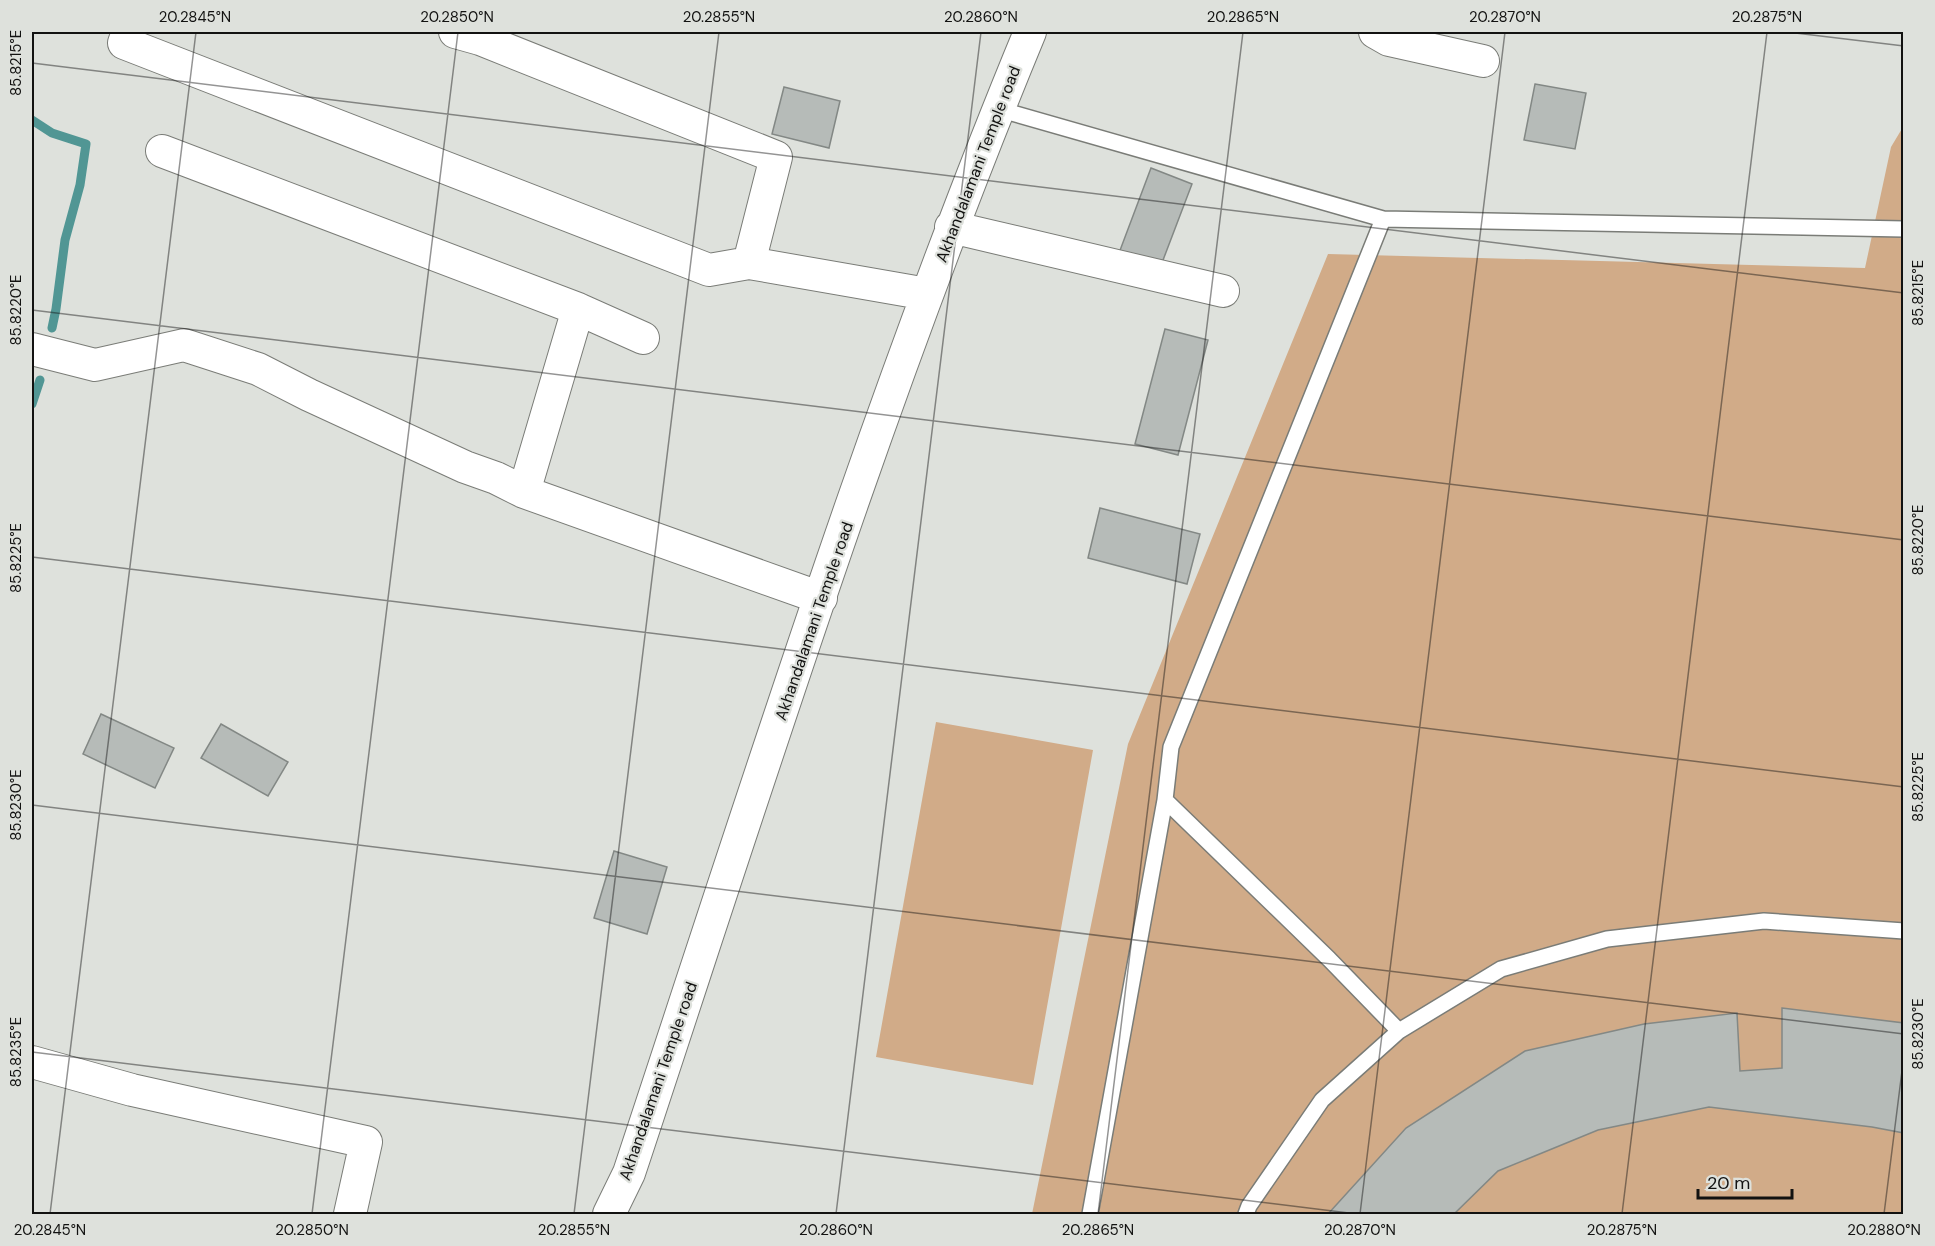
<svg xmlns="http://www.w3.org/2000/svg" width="1935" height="1246" viewBox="0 0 1935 1246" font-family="'DM Sans',sans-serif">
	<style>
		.green { fill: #d1ab88 }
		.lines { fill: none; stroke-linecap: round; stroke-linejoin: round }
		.stream { stroke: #519694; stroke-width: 9 }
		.building { fill: #b6bbb8; stroke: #838885; stroke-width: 1.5 }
		.lane-casing { stroke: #7a7c77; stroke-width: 18 }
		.street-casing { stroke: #7a7c77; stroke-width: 34 }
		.lane { stroke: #fff; stroke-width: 15 }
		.street { stroke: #fff; stroke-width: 32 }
		.ticks { fill: none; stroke: #121211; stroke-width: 1.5; stroke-opacity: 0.45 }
		.labels { text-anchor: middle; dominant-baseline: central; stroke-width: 4.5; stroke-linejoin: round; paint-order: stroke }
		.street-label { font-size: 16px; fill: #121211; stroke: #dee1dc }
		.neatline { fill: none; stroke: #121211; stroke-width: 2 }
		.ticks-label { font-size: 15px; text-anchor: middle; fill: #121211 }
	</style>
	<rect width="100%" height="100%" fill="#dee1dc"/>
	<path class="green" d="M1903,127V1214H1032L1128,744L1328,254L1865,268L1891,147Z
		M936,722L1093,750L1033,1085L876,1057Z"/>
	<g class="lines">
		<path class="stream" d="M32,120L52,133L86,144L80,185L65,240L56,309L52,328
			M32,404L40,380"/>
	</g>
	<path class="building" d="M1535,84L1586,93L1575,149L1524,140Z
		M784,87L840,101L829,148L772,134Z
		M1151,168L1192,184L1160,268L1119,253Z
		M1165,329L1208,340L1178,455L1135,444Z
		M1100,508L1200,534L1187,584L1088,558Z
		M101,714L174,748L155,788L83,754Z
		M221,724L288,762L268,796L201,758Z
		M614,851L667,867L647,934L594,918Z
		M1782,1008L1904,1023V1133L1872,1127L1709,1107L1598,1130L1498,1171L1454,1214H1328L1406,1128L1525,1051L1644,1024L1737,1013L1740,1071L1782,1068Z"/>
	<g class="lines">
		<g class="lane-casing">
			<path id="lane" d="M998,109L1383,219L1904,229
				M1165,800L1329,959L1399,1031
				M1090,1214L1165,800L1171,747L1383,219
				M1246,1214L1249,1206L1322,1100L1399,1031L1501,969L1607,939L1764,921L1904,931"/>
		</g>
		<g class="street-casing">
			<path id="street" d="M128,32L124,43L709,270L749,263L927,294
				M455,32L480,39L776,157L749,263
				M1375,32L1389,40L1483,61
				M162,151L578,309L524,492
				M951,227L1223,291
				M578,309L643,338
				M32,349L95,365L184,345L258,369L309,395L465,467L496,478L524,492L821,598
				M32,1062L132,1090L366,1142L350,1214
				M609,1214L629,1173C756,790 876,404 1030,32"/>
		</g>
		<use href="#lane" class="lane"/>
		<use href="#street" class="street"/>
	</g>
	<path class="ticks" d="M1787,32L1904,46M32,63L1904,293M32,310L1904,540M32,557L1904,787M32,805L1904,1034M32,1052L1357,1214M50,1214L196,32M312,1214L458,32M574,1214L719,32M836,1214L981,32M1098,1214L1243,32M1360,1214L1505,32M1622,1214L1767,32M1884,1214L1904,1055"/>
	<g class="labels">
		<g class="street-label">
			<text transform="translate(978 164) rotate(-69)">Akhandalamani Temple road</text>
			<text transform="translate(814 621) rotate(-71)">Akhandalamani Temple road</text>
			<text transform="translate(658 1081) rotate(-71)">Akhandalamani Temple road</text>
		</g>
	</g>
	<rect width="1935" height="1246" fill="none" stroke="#dee1dc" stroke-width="66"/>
	<path d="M1698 1189v9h94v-9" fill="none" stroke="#121211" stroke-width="3"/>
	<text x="1707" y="1189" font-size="18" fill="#121211" stroke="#dee1dc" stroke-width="4.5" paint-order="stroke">20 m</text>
	<rect x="33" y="33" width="1869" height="1180" class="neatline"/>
	<g class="ticks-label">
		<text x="195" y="22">20.2845°N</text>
		<text x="457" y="22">20.2850°N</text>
		<text x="719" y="22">20.2855°N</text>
		<text x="981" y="22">20.2860°N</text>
		<text x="1243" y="22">20.2865°N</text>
		<text x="1505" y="22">20.2870°N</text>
		<text x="1767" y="22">20.2875°N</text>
		<text transform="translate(16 63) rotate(-90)" y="5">85.8215°E</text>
		<text transform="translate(1918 293) rotate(-90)" y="5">85.8215°E</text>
		<text transform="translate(16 310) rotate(-90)" y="5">85.8220°E</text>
		<text transform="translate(1918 540) rotate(-90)" y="5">85.8220°E</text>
		<text transform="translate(16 558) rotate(-90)" y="5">85.8225°E</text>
		<text transform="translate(1918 787) rotate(-90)" y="5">85.8225°E</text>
		<text transform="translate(16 805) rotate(-90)" y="5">85.8230°E</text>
		<text transform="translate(1918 1034) rotate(-90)" y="5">85.8230°E</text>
		<text transform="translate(16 1052) rotate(-90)" y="5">85.8235°E</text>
		<text x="50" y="1235">20.2845°N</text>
		<text x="312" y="1235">20.2850°N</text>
		<text x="574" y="1235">20.2855°N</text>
		<text x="836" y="1235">20.2860°N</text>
		<text x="1098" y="1235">20.2865°N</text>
		<text x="1360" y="1235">20.2870°N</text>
		<text x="1622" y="1235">20.2875°N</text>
		<text x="1884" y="1235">20.2880°N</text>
	</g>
</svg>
